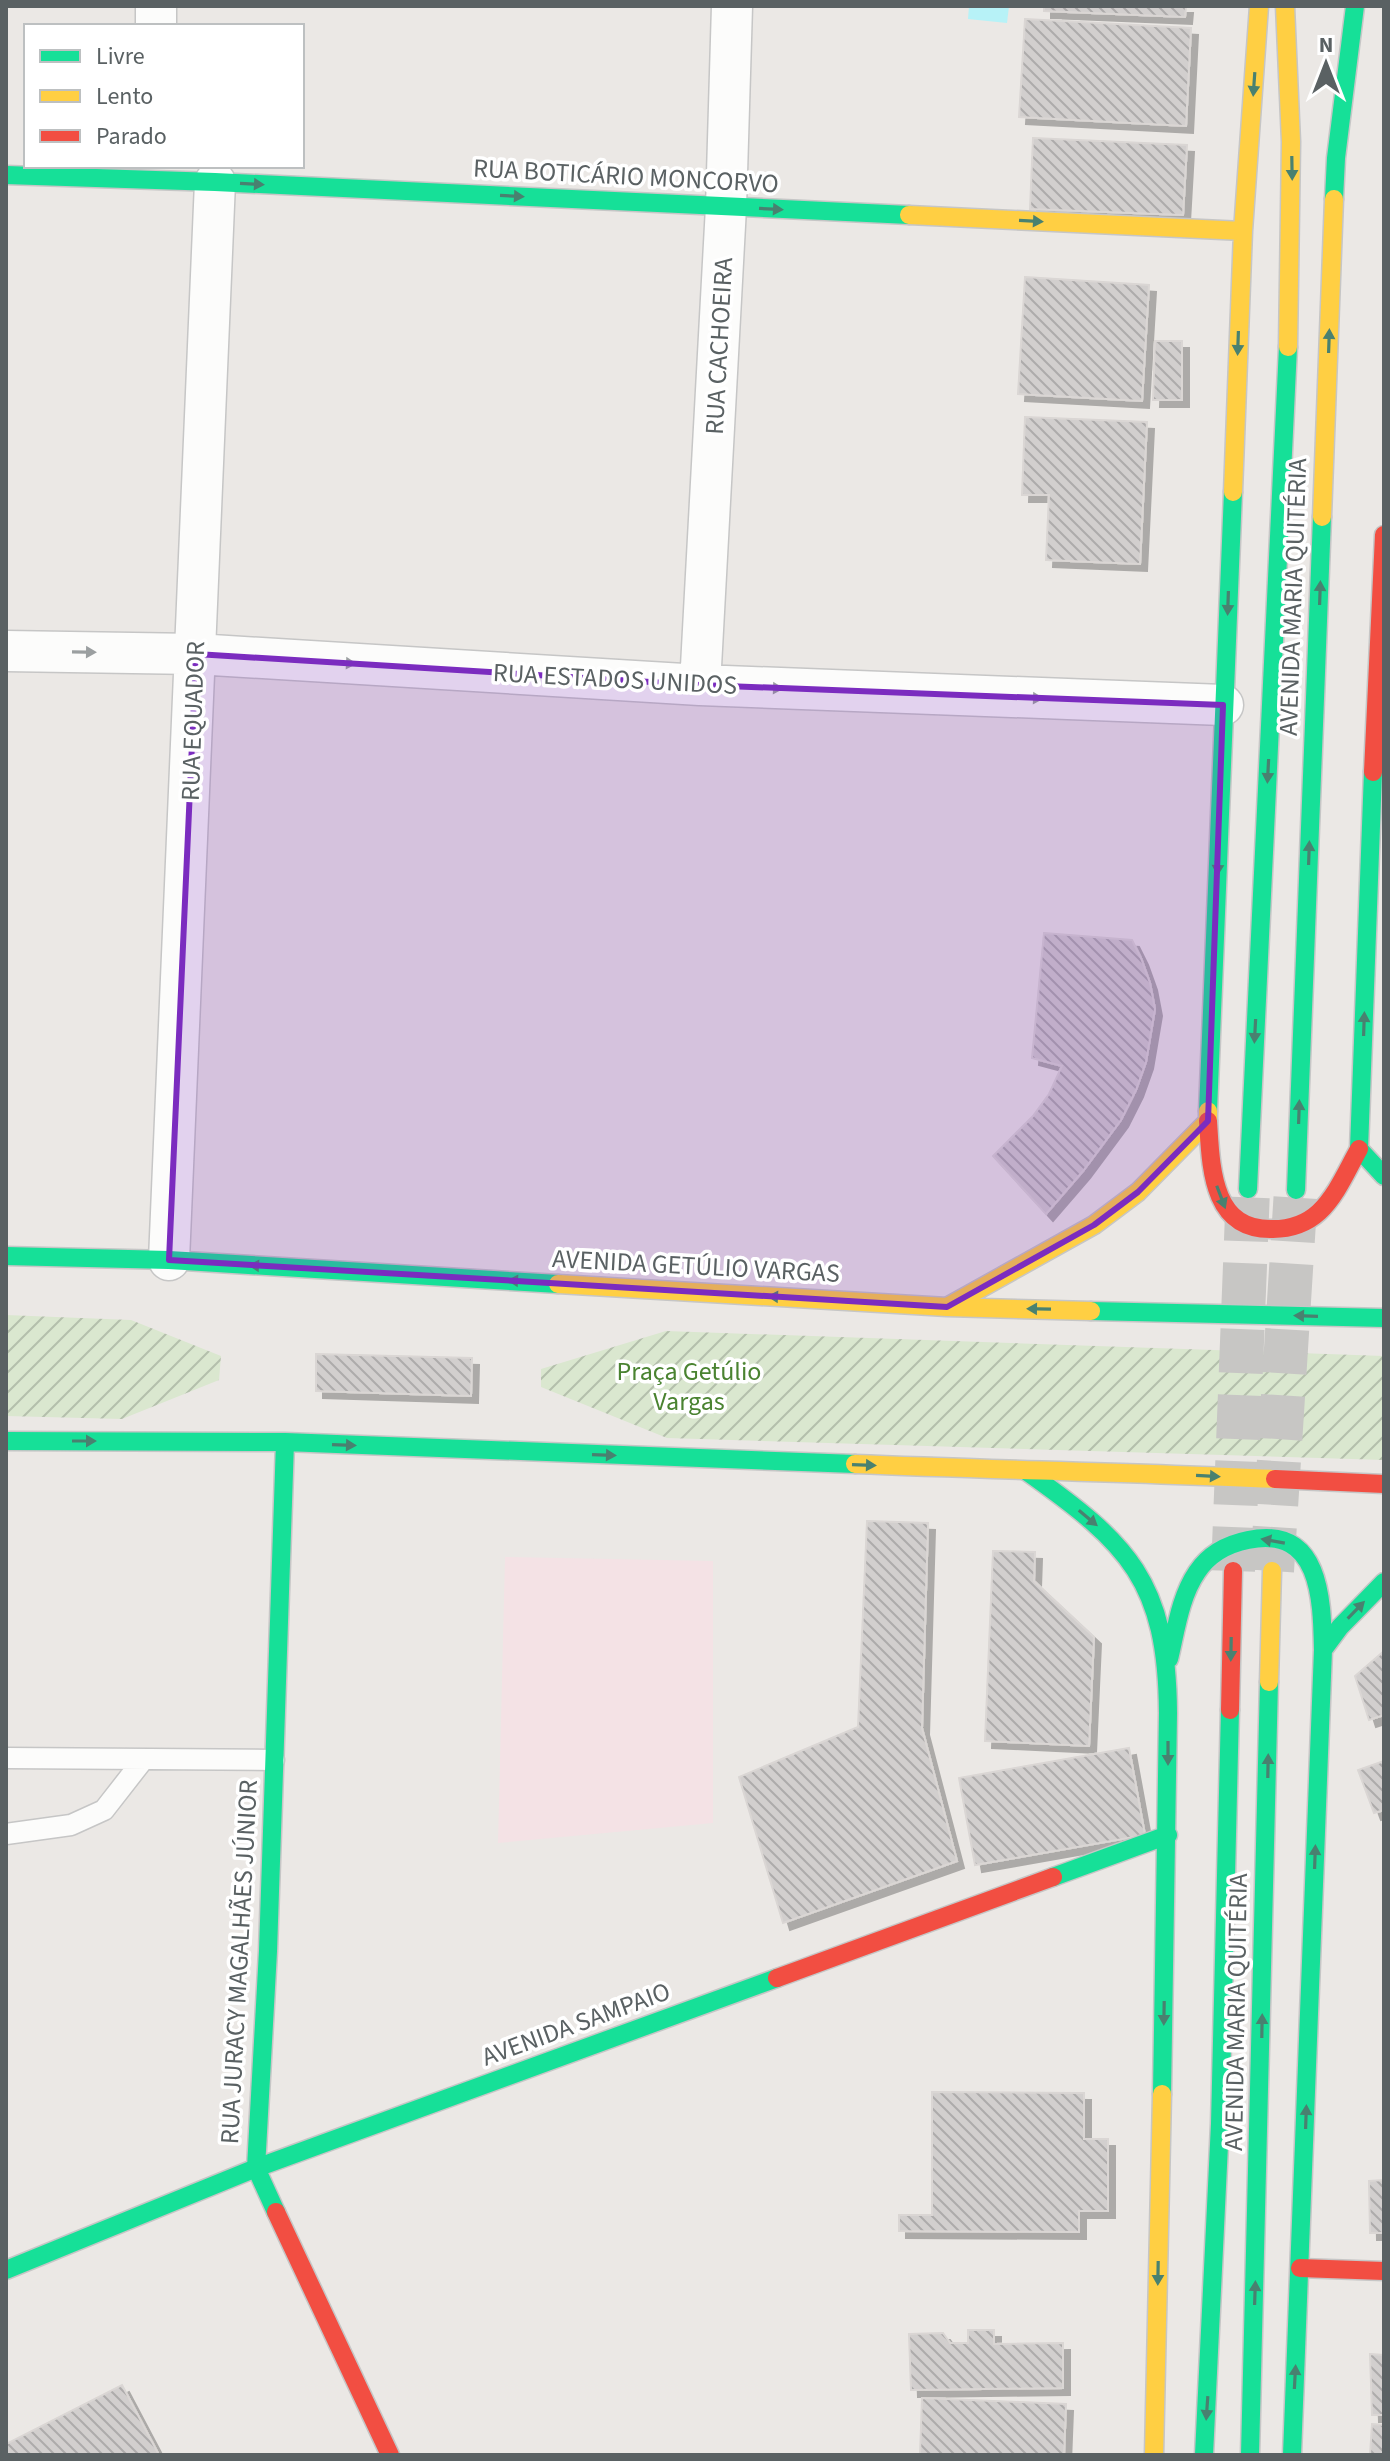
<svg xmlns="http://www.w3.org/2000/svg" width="1390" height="2461" viewBox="0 0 1390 2461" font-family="'Source Sans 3',sans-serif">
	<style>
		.medical { fill: #f4e2e5 }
		.garden { fill: url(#garden-furrows) }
		.water { fill: #b7f2f7 }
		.building { fill: url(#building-back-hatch); stroke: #dad6d4; stroke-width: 2; filter: url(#shadow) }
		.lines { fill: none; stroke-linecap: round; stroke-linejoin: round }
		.primary-tunnel { stroke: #c7c6c4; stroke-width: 44; stroke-dasharray: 44 22; stroke-linecap: butt }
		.lane-casing { stroke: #c6c6c6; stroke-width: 23 }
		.street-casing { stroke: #c6c6c6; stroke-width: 43 }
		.fast-casing { stroke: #c6c6c6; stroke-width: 21 }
		.slow-casing { stroke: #c6c6c6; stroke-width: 21 }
		.jam-casing { stroke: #c6c6c6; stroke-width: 21 }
		.lane { stroke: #fcfcfb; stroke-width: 20 }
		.street { stroke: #fcfcfb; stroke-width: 40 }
		.fast { stroke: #16e098; stroke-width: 18 }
		.slow { stroke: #ffcf43; stroke-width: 18 }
		.jam { stroke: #f24e42; stroke-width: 18 }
		.oneway { fill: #498170 }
		.oneway2 { fill: #9b9fa0 }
		.marked { fill: #7b2cbf; fill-opacity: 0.2; stroke: #7b2cbf; stroke-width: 6; stroke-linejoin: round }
		.labels { text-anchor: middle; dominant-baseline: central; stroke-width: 7; stroke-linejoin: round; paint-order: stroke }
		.street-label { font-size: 26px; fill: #5a6163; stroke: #fff }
		.park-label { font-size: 26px; fill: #4a8331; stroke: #fff }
	</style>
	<defs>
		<pattern id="garden-furrows" width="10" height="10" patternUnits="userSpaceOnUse" patternTransform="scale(2)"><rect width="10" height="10" fill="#dae7cf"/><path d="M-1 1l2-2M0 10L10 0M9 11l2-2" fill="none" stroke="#b4bfac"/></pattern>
		<pattern id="building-back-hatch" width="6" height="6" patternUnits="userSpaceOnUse" patternTransform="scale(2)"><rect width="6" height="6" fill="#d2cfce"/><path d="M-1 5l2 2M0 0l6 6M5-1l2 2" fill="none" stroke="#adabab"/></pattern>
		<filter id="shadow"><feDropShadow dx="7" dy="7" stdDeviation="0" flood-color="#0004"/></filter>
	</defs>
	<rect width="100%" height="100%" fill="#ebe8e5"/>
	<path class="medical" d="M505,1557L713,1561V1823L498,1843Z"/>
	<path class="garden" d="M6,1315L131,1320L221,1356L219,1380L122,1419L6,1416Z
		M666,1331L1384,1356V1460L667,1438L541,1387V1369Z"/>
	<path class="water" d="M969,6H1009L1007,23L968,19Z"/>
	<path class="building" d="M1044,6H1186L1185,17L1044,11Z
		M1025,19L1191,28L1186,126L1019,117Z
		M1033,138L1187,145L1183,215L1030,209Z
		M1025,277L1149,285L1142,401L1018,394Z
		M1155,341H1182V400H1153Z
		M1025,417L1147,422L1140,564L1046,560L1049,495H1022Z
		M1044,933L1132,940L1141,958L1150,983L1155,1009L1146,1062L1136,1090L1121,1120L1083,1171L1046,1214L993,1156L1033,1116L1049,1094L1062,1066L1032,1058Z
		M316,1354L472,1358L471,1396L316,1391Z
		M867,1521L928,1523L922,1728L957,1861L783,1923L739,1777L858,1727Z
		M993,1551L1035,1552L1034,1581L1094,1637L1089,1746L985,1741Z
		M1384,1651V1715L1369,1720L1355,1676Z
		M1129,1748L1145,1835L975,1865L959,1778Z
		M1384,1761V1810L1374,1813L1358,1770Z
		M932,2092L1084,2093V2139H1108V2211H1079V2232L899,2231V2215H932Z
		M1384,2180V2233H1370L1369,2181Z
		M968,2330H994V2344L1063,2343V2388L911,2390L909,2334L943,2333L950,2343H968Z
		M1370,2354L1384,2355V2415H1372Z
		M122,2385L159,2455H6V2444Z
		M922,2398L1066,2404L1064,2455H920Z
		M1372,2424L1384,2425V2455H1370Z"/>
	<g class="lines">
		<path class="primary-tunnel" d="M1233,1571L1248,1189
			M1272,1571L1296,1190"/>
		<g class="lane-casing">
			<path id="lane" d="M6,1758L274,1760
				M6,1834L71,1825L104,1810L143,1760"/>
		</g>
		<g class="street-casing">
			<path id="street" d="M156,26V6
				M6,651L196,654L700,685L1223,705
				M700,685L726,207L732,6
				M169,1260L215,182"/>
		</g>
		<g class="fast-casing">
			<path id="fast" d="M6,175L215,182L909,215
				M1334,199L1336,158L1355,6
				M1373,772L1359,1149L1384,1176
				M1208,1111L1233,492
				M1248,1189L1288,347
				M1296,1190L1322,517
				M6,1256L169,1260L558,1284
				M1091,1311L1384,1318
				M6,1441L285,1442L855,1464
				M1026,1471C1129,1544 1167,1581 1168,1713L1162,2094
				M1169,1659C1176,1630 1180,1597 1197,1572C1209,1554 1228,1544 1248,1540C1321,1525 1322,1600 1323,1650
				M1053,1877L1168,1835
				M276,2212L256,2168L268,1951L285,1442
				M6,2270L256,2168L777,1978
				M1204,2455L1220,2124L1230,1710
				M1250,2455L1269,1682
				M1292,2455L1323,1650L1340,1627L1384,1582"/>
		</g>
		<g class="slow-casing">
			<path id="slow" d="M1285,6L1291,142L1288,347
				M909,215L1243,231
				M1233,492L1243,231L1259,6
				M1322,517L1334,199
				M558,1284L947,1307L1091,1311
				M947,1307L1094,1225L1138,1192L1208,1121V1111
				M855,1464C995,1470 1135,1472 1275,1479
				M1269,1682L1272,1571
				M1154,2455L1162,2094"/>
		</g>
		<g class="jam-casing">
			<path id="jam" d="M1373,772L1384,535
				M1208,1121C1211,1166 1211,1231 1273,1229C1290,1229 1306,1224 1319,1212C1337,1195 1347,1170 1359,1149
				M1275,1479L1384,1484
				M1230,1710L1233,1571
				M777,1978L1053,1877
				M276,2212L390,2455
				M1300,2268L1384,2271"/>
		</g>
		<use href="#lane" class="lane"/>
		<use href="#street" class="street"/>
		<use href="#fast" class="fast"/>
		<use href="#slow" class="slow"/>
		<use href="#jam" class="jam"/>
	</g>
	<defs><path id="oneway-solid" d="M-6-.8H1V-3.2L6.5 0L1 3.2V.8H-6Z" transform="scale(2)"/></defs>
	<g class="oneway">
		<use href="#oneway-solid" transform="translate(1254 84) rotate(94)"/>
		<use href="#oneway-solid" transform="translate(1292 168) rotate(89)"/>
		<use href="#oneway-solid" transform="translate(252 184) rotate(3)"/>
		<use href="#oneway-solid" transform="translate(512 196) rotate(3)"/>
		<use href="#oneway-solid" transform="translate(771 209) rotate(3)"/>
		<use href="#oneway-solid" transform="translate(1031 221) rotate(3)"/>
		<use href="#oneway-solid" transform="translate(1329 341) rotate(-88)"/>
		<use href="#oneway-solid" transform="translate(1238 343) rotate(92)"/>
		<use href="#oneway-solid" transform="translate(1320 593) rotate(-88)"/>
		<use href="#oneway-solid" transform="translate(1228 603) rotate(92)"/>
		<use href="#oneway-solid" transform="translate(1268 771) rotate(93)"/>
		<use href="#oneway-solid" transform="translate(1309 853) rotate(-88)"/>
		<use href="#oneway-solid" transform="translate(1218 863) rotate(92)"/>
		<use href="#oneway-solid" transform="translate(1364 1024) rotate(-88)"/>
		<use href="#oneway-solid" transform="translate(1255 1031) rotate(93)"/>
		<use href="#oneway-solid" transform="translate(1299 1112) rotate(-88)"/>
		<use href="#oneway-solid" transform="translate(1221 1197) rotate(69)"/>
		<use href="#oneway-solid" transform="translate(261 1266) rotate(-177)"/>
		<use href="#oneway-solid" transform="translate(520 1281) rotate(-177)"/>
		<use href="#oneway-solid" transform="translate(780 1297) rotate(-177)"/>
		<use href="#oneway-solid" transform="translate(1039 1309) rotate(-179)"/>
		<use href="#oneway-solid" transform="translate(1306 1316) rotate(-178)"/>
		<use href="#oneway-solid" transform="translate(84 1441)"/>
		<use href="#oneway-solid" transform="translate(344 1445) rotate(2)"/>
		<use href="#oneway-solid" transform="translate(604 1455) rotate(2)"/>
		<use href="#oneway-solid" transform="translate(864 1465) rotate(2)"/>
		<use href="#oneway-solid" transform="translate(1208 1476) rotate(3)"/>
		<use href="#oneway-solid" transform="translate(1088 1518) rotate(40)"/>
		<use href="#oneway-solid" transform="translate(1273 1541) rotate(-170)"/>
		<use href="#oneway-solid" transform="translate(1356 1610) rotate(-46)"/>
		<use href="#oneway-solid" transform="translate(1231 1649) rotate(91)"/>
		<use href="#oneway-solid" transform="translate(1168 1753) rotate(90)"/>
		<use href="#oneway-solid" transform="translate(1268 1766) rotate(-89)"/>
		<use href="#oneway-solid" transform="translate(1315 1857) rotate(-88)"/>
		<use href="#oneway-solid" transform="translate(1164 2013) rotate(91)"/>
		<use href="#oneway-solid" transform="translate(1262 2026) rotate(-89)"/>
		<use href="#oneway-solid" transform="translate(1306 2117) rotate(-88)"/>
		<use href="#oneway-solid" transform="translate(1158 2273) rotate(91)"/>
		<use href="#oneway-solid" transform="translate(1255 2293) rotate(-88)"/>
		<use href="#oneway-solid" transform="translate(1295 2377) rotate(-87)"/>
		<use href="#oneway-solid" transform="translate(1207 2408) rotate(94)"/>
	</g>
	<g class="oneway2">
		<use href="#oneway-solid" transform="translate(84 652) rotate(1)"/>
		<use href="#oneway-solid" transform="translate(344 663) rotate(3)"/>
		<use href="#oneway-solid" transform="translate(771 688) rotate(2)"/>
		<use href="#oneway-solid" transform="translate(1031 698) rotate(2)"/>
	</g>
	<path class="marked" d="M196,654L700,685L1223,705L1208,1121L1138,1192L1094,1225L947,1307L169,1260Z"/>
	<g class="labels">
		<g class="street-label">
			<text transform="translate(626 176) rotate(3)">RUA BOTICÁRIO MONCORVO</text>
			<text transform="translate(719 346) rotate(-87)">RUA CACHOEIRA</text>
			<text transform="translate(1293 597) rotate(-88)">AVENIDA MARIA QUITÉRIA</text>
			<text transform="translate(615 679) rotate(3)">RUA ESTADOS UNIDOS</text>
			<text transform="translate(193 721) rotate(-88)">RUA EQUADOR</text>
			<text transform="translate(696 1266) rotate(3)">AVENIDA GETÚLIO VARGAS</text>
			<text transform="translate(239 1962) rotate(-87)">RUA JURACY MAGALHÃES JÚNIOR</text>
			<text transform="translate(1236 2012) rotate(-89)">AVENIDA MARIA QUITÉRIA</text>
			<text transform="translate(576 2024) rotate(-20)">AVENIDA SAMPAIO</text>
		</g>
		<g class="park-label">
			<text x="689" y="1371">Praça Getúlio<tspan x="689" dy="30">Vargas</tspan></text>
		</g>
	</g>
	<rect width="1390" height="2461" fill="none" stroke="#5a6163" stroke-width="16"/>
	<rect x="24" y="24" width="280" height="144" fill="#ffffff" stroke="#bdc0c1" stroke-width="2"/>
	<rect x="40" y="50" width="40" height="12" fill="#16e098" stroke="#bdc0c1" stroke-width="2"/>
	<text x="96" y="64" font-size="24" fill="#5a6163">Livre</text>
	<rect x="40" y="90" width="40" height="12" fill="#ffcf43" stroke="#bdc0c1" stroke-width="2"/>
	<text x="96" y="104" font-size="24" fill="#5a6163">Lento</text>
	<rect x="40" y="130" width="40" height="12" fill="#f24e42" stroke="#bdc0c1" stroke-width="2"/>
	<text x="96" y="144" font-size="24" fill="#5a6163">Parado</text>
	<g transform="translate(1326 64)" stroke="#ffffff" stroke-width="6" paint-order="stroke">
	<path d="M0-6L14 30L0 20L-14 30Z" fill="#5a6163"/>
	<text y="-12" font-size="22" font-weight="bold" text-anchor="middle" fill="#5a6163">N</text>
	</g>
</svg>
